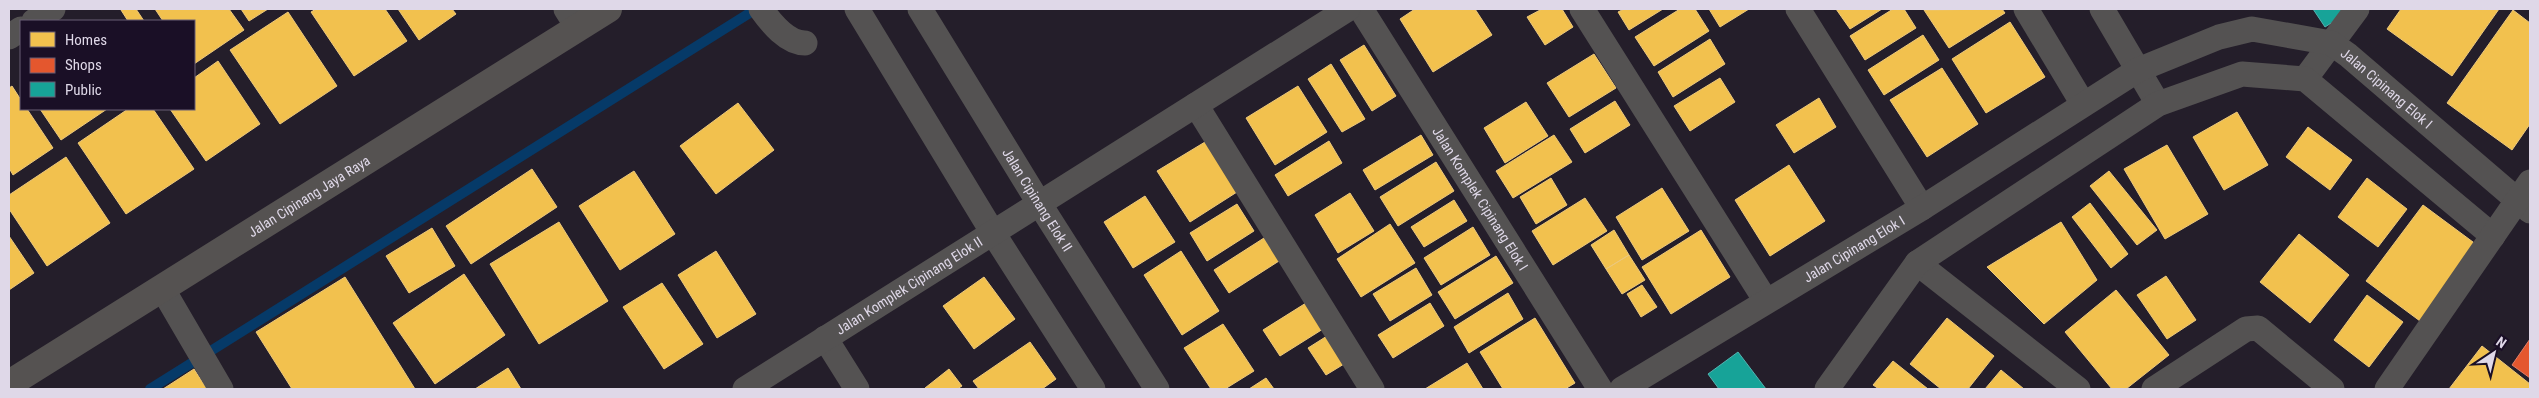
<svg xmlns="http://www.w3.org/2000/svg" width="2539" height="398" viewBox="0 0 2539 398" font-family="'Roboto Condensed',sans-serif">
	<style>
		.homes { fill: #f2c14e; stroke: #ecc87c }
		.shops { fill: #e4572e; stroke: #e27e66 }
		.public { fill: #17a398; stroke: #53b3b0 }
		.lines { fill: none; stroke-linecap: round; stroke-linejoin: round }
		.stream { stroke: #063a68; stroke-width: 10 }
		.street { stroke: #545252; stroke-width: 25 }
		.secondary { stroke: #555251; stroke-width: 28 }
		.labels { text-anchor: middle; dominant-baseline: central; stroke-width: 5; stroke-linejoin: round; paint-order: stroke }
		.street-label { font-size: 14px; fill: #dfd8e8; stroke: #1a0f26 }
	</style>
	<rect width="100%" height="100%" fill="#241e2a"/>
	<path class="homes" d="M123,9H136L144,21H128L121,10Z
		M155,9H229L244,30L194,64V21H163Z
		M241,9H268L249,21Z
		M316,9H385L407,41L354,76L311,12Z
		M398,9H452L456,14L419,40Z
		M1415,9H1475L1492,35L1433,72L1400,19Z
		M1542,9H1562L1573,27L1545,45L1527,17Z
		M1624,9H1663L1629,30L1618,12Z
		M1680,9H1695L1709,31L1654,66L1635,37Z
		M1709,9H1749L1720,27Z
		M1836,9H1882L1850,29Z
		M1893,9H1904L1916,28L1865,60L1850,36Z
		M2002,9L2005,13L1949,48L1924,10Z
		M2401,9H2499L2452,76L2387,29Z
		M2513,10L2530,23V124L2512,150L2447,103Z
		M288,12L337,86L280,124L230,50Z
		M2010,22L2045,77L1986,113L1952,59Z
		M1923,35L1939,60L1884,95L1868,70Z
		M1710,39L1725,64L1673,97L1658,72Z
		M1364,45L1396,96L1372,111L1340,60Z
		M1594,54L1616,88L1569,117L1547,83Z
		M218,61L260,124L206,161L170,109H194V78Z
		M1331,64L1365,119L1342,132L1308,79Z
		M1942,68L1978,124L1927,157L1890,100Z
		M1720,78L1735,102L1690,131L1674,106Z
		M12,86L21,100V109H27L53,148L13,175L9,168V88Z
		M1298,86L1327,132L1275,165L1246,118Z
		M1819,98L1836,127L1794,153L1776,125Z
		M1615,101L1630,125L1585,153L1570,129Z
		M1526,102L1548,136L1505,163L1484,128Z
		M738,103L774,150L716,194L680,146Z
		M40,109H107L61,140Z
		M128,109H153L194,169L126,214L78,143Z
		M2237,112L2268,165L2224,190L2193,137Z
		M2308,127L2352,160L2330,190L2286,157Z
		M1421,135L1433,155L1375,190L1363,170Z
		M1554,135L1572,162L1513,198L1496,171Z
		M1329,141L1342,163L1288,196L1275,175Z
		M1205,142L1237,192L1190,222L1157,171Z
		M2167,145L2208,214L2165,239L2124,169Z
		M66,157L110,223L47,266L9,209V195Z
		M1436,162L1454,191L1398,226L1380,197Z
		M1789,165L1825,221L1770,256L1735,200Z
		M532,169L557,207L471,264L446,226Z
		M634,171L675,234L620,270L579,206Z
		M2109,171L2157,230L2137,245L2090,186Z
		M1551,178L1567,205L1536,224L1520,197Z
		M2367,178L2407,209L2378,247L2338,217Z
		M1662,188L1689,231L1642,260L1616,217Z
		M1350,193L1374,231L1338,253L1315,215Z
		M1145,196L1175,242L1133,268L1104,222Z
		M1585,198L1607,231L1553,265L1532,231Z
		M1454,200L1467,221L1424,247L1411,227Z
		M2090,203L2128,254L2111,268L2072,217Z
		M1237,204L1254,231L1207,261L1190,233Z
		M2423,205L2477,245L2420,321L2366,281Z
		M559,222L608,301L539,344L490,264Z
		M2061,222L2097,280L2044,324L1987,267Z
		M1390,224L1415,263L1361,297L1337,259Z
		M1473,227L1490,255L1441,285L1424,258Z
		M432,228L455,266L409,293L386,256Z
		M1614,230L1629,255L1606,269L1591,245Z
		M1701,230L1730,277L1671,314L1642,267Z
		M2299,234L2349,275L2310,323L2260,282Z
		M9,236L34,273L9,290Z
		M1264,238L1279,261L1229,293L1214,270Z
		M716,251L756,314L717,338L678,275Z
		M1181,251L1219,311L1182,335L1144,275Z
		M1629,255L1645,280L1622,294L1606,269Z
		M1496,256L1513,283L1455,319L1438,292Z
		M1416,268L1432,295L1390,321L1373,294Z
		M464,274L505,335L435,384L393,323Z
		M2166,276L2196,320L2167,339L2137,295Z
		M345,277L415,389H292L256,332Z
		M984,277L1015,319L974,349L943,306Z
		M662,283L703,344L664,369L623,307Z
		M1642,285L1657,307L1641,317L1627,294Z
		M2116,290L2169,355L2126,389H2112L2065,332Z
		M1508,293L1523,319L1469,353L1454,327Z
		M2367,295L2403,322L2369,367L2334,340Z
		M1306,303L1323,329L1280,356L1263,330Z
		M1430,303L1444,326L1393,358L1378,335Z
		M1535,318L1575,383L1565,389H1503L1480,352Z
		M1947,318L1994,356L1968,389H1941L1910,364Z
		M1223,324L1254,371L1225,389H1211L1184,348Z
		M1327,336L1344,364L1326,375L1308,348Z
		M1030,342L1056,379L1042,389H979L973,381Z
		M2482,346L2530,384V389H2449Z
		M1893,361L1928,389H1879L1873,385Z
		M1467,363L1483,389H1425Z
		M508,368L521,389H475Z
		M194,369L207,389H163Z
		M949,369L962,386L957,389H926L925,388Z
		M2001,370L2024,389H1985Z
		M1266,378L1274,389H1249Z"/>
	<path class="shops" d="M2530,339V378L2512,365Z"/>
	<path class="public" d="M2313,9H2344L2347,13L2325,27Z
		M1738,352L1766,389H1719L1708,374Z"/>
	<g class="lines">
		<path class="stream" d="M150,389L756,9"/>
		<g class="street">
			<path d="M566,9L578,28"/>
			<path d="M761,9C771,23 787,43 805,43"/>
			<path d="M857,9L993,233L1093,389"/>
			<path id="s1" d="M920,9L1039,203L1157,389"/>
			<path id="s2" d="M1361,9L1600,389"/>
			<path d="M1582,9L1766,301"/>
			<path d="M1798,9L1922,208"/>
			<path d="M2026,9L2083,104"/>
			<path d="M2102,9L2158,104"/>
			<path d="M34,21L53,9"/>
			<path d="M9,37L21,29"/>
			<path d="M2305,79L2357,9"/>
			<path d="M1196,105L1372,389"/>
			<path d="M1917,263L2078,389"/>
			<path d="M162,288L221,389"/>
			<path d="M825,338L857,389"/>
			<path id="s3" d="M745,389L1348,9"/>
			<path id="s4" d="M1622,389L1922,208L2138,70L2219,37L2252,29L2331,43L2348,55L2530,211"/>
			<path d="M1827,389L1917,263L2158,104L2242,74L2305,79L2493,236"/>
			<path d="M2154,389L2246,329L2258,328L2332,389"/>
			<path d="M2387,389L2530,182"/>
		</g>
		<path class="secondary" id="s5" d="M9,384L608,9"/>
	</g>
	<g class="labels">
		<g class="street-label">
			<text stroke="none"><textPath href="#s4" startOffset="880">Jalan Cipinang Elok I</textPath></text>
			<text stroke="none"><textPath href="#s5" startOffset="354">Jalan Cipinang Jaya Raya</textPath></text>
			<text stroke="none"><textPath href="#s2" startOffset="224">Jalan Komplek Cipinang Elok I</textPath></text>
			<text stroke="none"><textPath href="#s1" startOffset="224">Jalan Cipinang Elok II</textPath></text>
			<text stroke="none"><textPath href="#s4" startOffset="271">Jalan Cipinang Elok I</textPath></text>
			<text stroke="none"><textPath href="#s3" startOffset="194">Jalan Komplek Cipinang Elok II</textPath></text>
		</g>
	</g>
	<rect width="2539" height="398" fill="none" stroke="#dfd8e8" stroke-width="20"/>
	<rect x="20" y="20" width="175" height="90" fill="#1a0f26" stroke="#695f74"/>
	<rect x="30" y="32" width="25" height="15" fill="#f2c14e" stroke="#695f74"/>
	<text x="65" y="45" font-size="15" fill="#dfd8e8">Homes</text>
	<rect x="30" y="58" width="25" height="15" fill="#e4572e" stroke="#695f74"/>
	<text x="65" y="70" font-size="15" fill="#dfd8e8">Shops</text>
	<rect x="30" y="82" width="25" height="15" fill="#17a398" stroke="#695f74"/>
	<text x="65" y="95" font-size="15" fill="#dfd8e8">Public</text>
	<g transform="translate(2494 353) rotate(35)" stroke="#1a0f26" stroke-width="4" paint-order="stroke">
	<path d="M0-4L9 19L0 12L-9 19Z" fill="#dfd8e8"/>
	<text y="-8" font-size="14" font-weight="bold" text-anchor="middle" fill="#dfd8e8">N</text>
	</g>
</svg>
